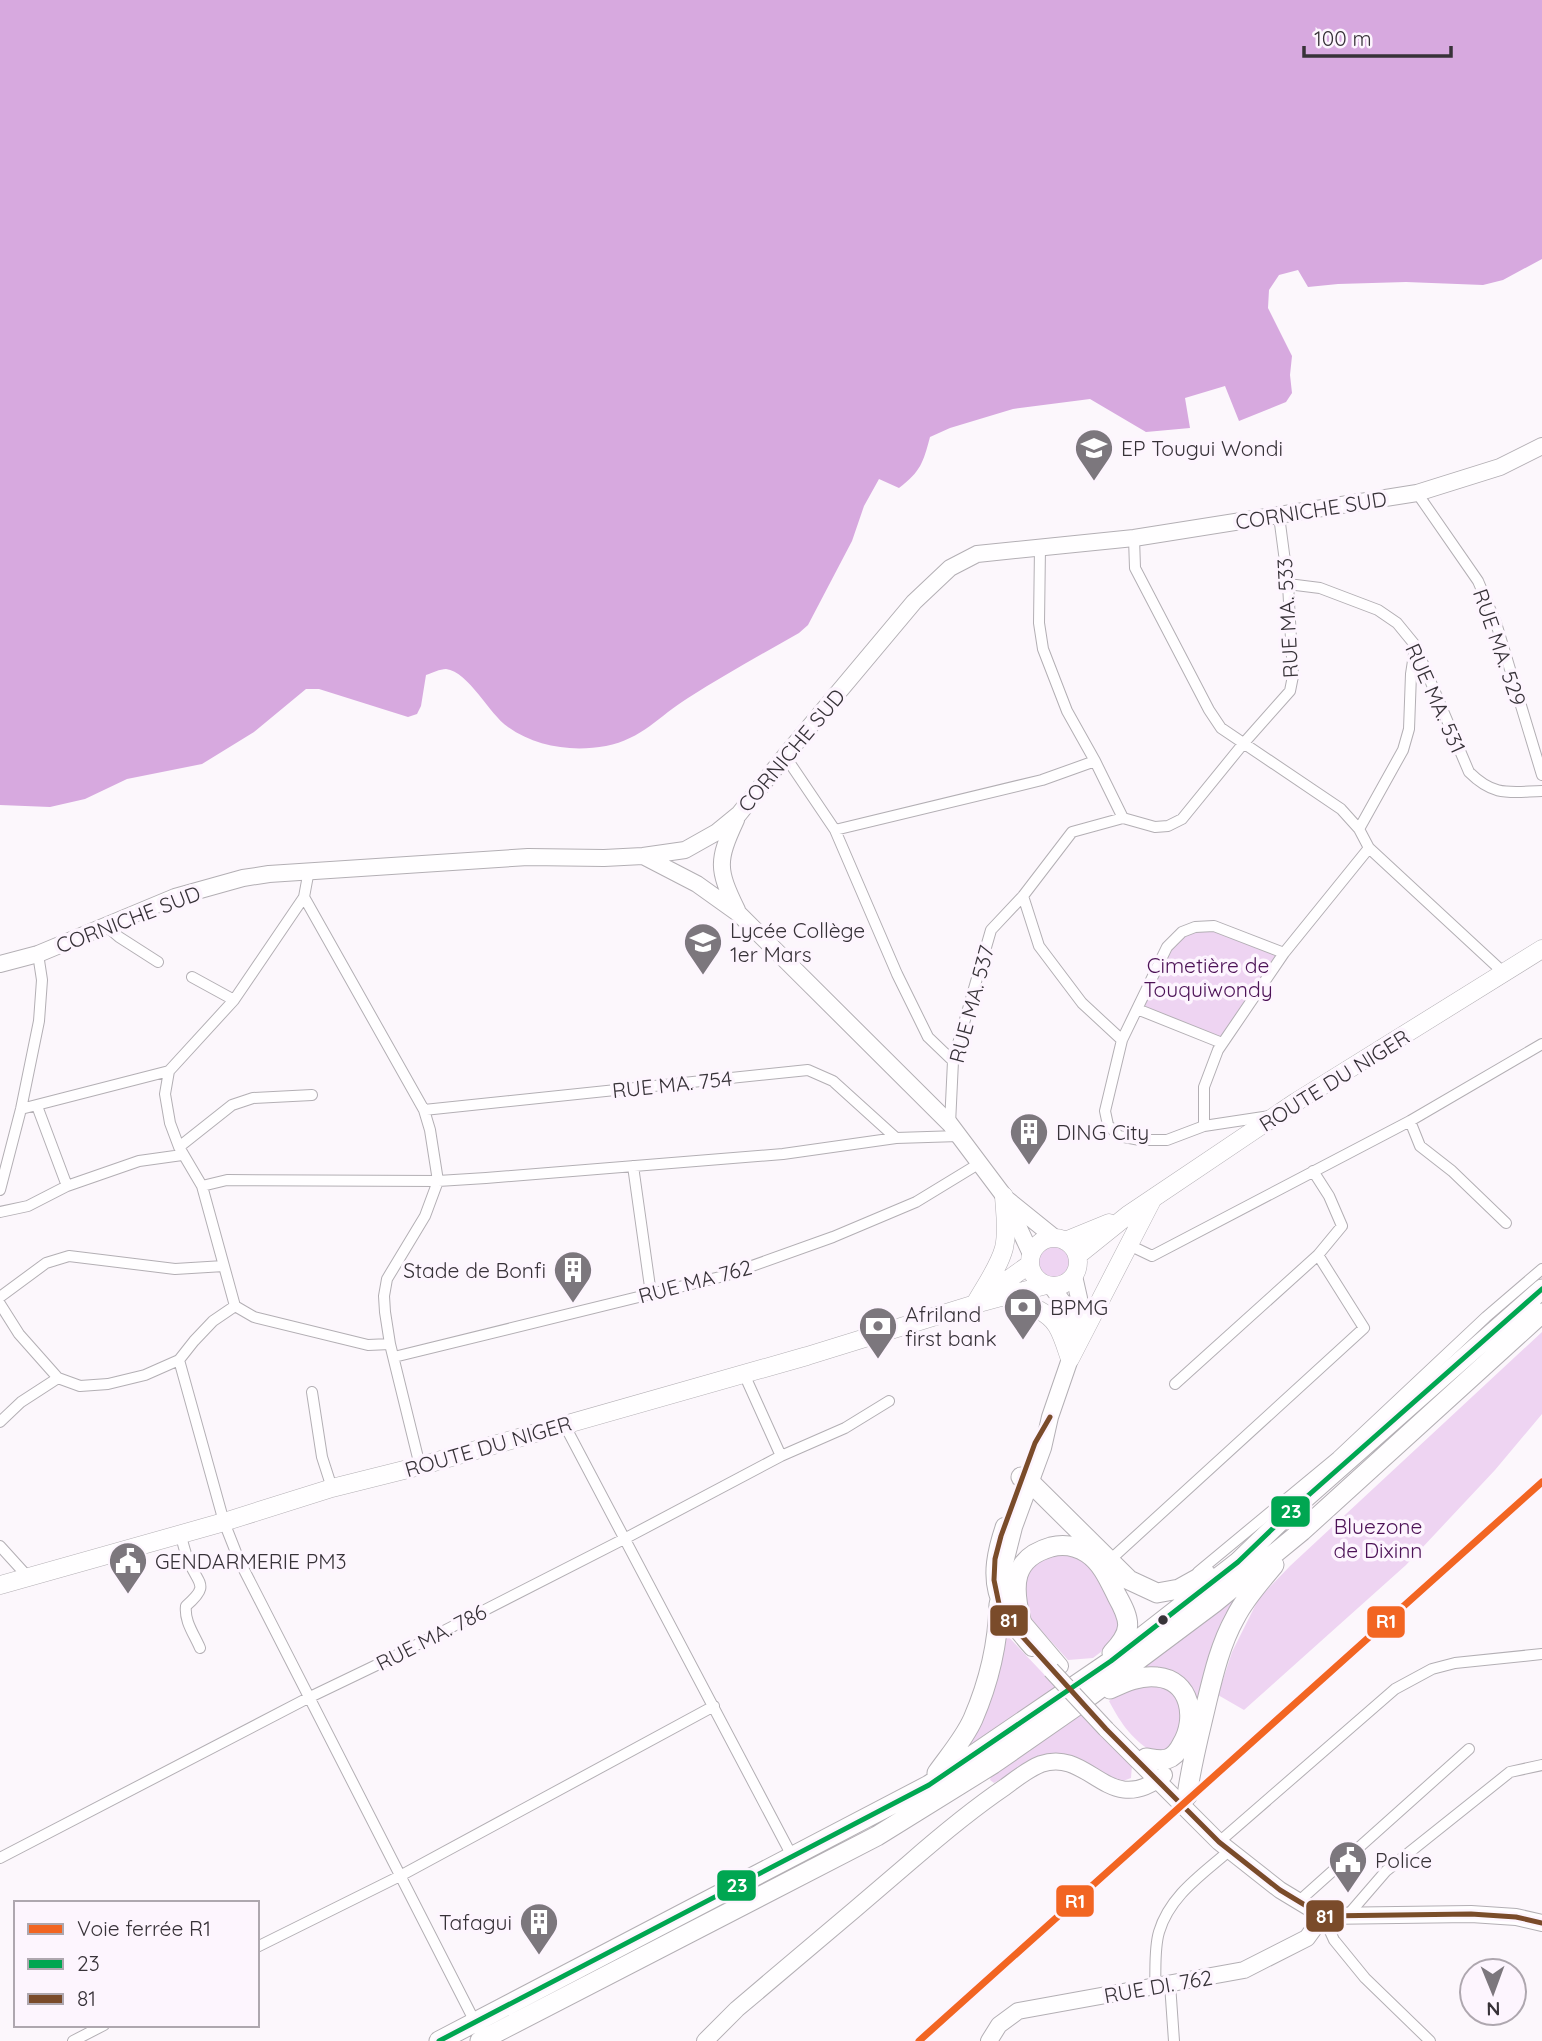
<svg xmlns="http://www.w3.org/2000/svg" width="1542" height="2041" viewBox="0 0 1542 2041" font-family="Quicksand,sans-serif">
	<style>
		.green { fill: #eed4f2 }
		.water { fill: #d7a9df }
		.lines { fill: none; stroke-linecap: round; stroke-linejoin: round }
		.street-casing { stroke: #b3afb4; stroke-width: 12 }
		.secondary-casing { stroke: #b3afb4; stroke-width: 18 }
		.primary-casing { stroke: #b3afb4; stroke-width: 19 }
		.highway-casing { stroke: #b3afb4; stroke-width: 21 }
		.street { stroke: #fffeff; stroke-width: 10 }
		.secondary { stroke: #fffeff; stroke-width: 16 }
		.primary { stroke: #fffeff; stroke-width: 18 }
		.highway { stroke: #fffeff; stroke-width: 19 }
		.secondary-bridge-casing { stroke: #b3afb4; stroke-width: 18; stroke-linecap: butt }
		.secondary-bridge { stroke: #fffeff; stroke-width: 16 }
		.bus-1-casing { stroke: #fdf5fe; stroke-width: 10 }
		.bus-2-casing { stroke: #fdf5fe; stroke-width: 10 }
		.bus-1 { stroke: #00a651; stroke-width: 5 }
		.bus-2 { stroke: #7a4b2a; stroke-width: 5 }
		.rail-1-casing { stroke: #fdf5fe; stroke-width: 12 }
		.rail-1 { stroke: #f26522; stroke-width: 7 }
		.bus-dot { fill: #373238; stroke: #fdf5fe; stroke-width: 2.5 }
		.labels { text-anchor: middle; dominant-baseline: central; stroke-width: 7; stroke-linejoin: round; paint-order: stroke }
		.poi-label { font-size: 21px; fill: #373238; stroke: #fdf5fe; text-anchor: start }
		.street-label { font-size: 21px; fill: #373238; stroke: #fdf5fe }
		.park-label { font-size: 21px; fill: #4c1256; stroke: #fdf5fe }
		.line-badge { stroke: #fdf5fe; stroke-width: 2.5 }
		.badge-label { font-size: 19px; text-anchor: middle; font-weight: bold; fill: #fff }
	</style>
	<rect width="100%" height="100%" fill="#fcf7fc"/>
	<path class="green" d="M1215,930L1280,954L1221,1040L1143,1008L1170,947L1182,932Z
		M1032 1263a21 21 0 1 1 42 0a21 21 0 1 1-42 0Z
		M1542,1332V1414L1495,1470L1406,1565L1244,1710L1218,1695L1232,1652L1259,1598L1290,1566Z
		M1042,1553L1080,1555L1110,1592L1120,1630L1114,1642L1093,1658L1068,1660L1021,1608L1018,1583Z
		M1262,1567L1193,1724L1188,1690L1133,1675Z
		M1003,1631L1056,1687L951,1758Z
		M1151,1680L1177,1692L1184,1717L1174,1745L1156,1754C1133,1741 1121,1724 1109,1701L1126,1689Z
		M1080,1712L1132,1765L1131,1778L1120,1782L1038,1758L994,1783L990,1780L992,1772Z"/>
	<path class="water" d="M0,0H1542V259L1503,280L1483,285L1406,282L1338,284L1308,287L1298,270L1279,275L1269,290L1268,308L1292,356L1290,375L1292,393L1286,402L1239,421L1225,386L1185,398L1190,428L1146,432L1090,399L1013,409L950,428L930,437C923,463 921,471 899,488L879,479L864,506L852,541L808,625L799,633C762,654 724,675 688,698C659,716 642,739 606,746C572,752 536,747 508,727C489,714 469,672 446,669C440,669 432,673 426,675L421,706L417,714L408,717L319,689H306L254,732L202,764L127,779L85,799L50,807L0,805Z"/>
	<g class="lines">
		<g class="street-casing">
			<path id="street" d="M1417,493L1478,581L1496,623L1542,775
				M1134,538L1135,568L1209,710L1221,728L1341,809L1359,829L1369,848L1504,973
				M1040,547L1039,623L1043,649L1067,711L1095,761L1123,818
				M1288,584L1320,588L1378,610L1397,623L1415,645L1469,772C1494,797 1509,792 1542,791
				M785,756L835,830L897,974L928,1037L953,1061
				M1359,829L1403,750L1409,729L1411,674L1415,648
				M835,830L1042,780L1095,761
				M309,870L304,897L234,1000L169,1071L165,1094L170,1123L179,1147L202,1186L235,1306L254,1317L368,1345L390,1344
				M1023,896L1039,946L1082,1003L1122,1040
				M304,897L424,1110L430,1130L438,1181L425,1216L387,1279L384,1296L385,1312L390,1344L420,1466
				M105,925L119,937L158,962
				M192,977L234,1000
				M1137,1009L1222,1043
				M37,1106L67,1186
				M21,1109L169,1071
				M424,1110L808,1070L833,1081L896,1138
				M1270,1116L1204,1126V1087L1218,1050L1284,953L1369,848
				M1410,1121L1420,1146L1452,1171L1506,1223
				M950,1124L953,1061L991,930L1023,896L1072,832L1123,818L1155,827L1168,826L1182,819L1243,744L1290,691L1293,676L1288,584L1279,516
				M1204,1126L1167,1140H1140L1119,1136L1108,1125L1105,1111L1122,1040L1167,947L1182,932L1195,927L1214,926L1284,953
				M179,1147L232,1105L253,1098L312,1095
				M633,1166L651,1294
				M202,1186L227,1180L438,1181L486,1178L783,1154L896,1138L959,1136
				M0,1190L21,1109L39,1021L42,980L38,954
				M0,1212L28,1206L67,1186L139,1161L182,1155
				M1129,1245L1152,1256L1410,1121L1542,1044
				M0,1297L46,1263L69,1256L175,1269L224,1266
				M0,1304L19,1334L58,1378
				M394,1357L724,1276L833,1237L916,1202L980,1163
				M179,1360L224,1522L239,1560L475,2022
				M1175,1384L1318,1255L1342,1226L1329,1196L1313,1171
				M312,1392L322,1457L332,1488
				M0,1422L21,1402L58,1378L80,1386L108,1384L145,1375L179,1360L194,1341L213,1321L235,1306
				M564,1424L792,1856
				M781,1456L845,1428L889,1401
				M180,1533C183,1543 185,1553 189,1562C199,1585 210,1585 186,1606C184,1621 194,1634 200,1648
				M0,1546L29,1578
				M1110,1560L1364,1328L1318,1255
				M1198,1572L1337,1457L1486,1317L1542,1269
				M1219,1842L1395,1689L1432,1669L1455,1663L1542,1654
				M0,1858L308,1698L385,1661L626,1538L781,1456L744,1374
				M1298,1902L1469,1749
				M1348,1915L1386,1871L1510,1772L1542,1765
				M1323,1916L1334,1940L1365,1978L1430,2041
				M257,1947L400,1876L714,1706
				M1170,1984L1174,2041
				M1155,1987C1156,1969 1154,1949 1159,1932C1170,1895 1203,1874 1230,1850
				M73,2041L104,2025"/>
		</g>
		<g class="secondary-casing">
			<path id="secondary" d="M736,820C717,861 717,869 737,910
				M643,856L697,884L739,914L950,1124L1004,1196L1031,1254
				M0,964L38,954L175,897L243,878L269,874L528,857L604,858L643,856L685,850L717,832L739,814L785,756L914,602L950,568L977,554L1134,538L1417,493L1500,467L1542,446
				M1008,1200L1055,1238
				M1052,1287L1062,1301L1073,1336
				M1004,1526C985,1582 994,1605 1032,1648
				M1060,1666L1021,1620L1011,1603L1006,1585L1005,1563L1014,1527L1043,1448L1050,1417L1070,1359L1079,1298L1074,1276
				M1106,1729L1219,1842L1280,1890L1323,1916L1471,1914L1516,1917L1542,1923
				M705,2041L737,2009C795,1960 852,1912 909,1863C940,1836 971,1810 1005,1787C1016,1779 1028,1769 1041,1764C1090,1747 1108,1820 1164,1775
				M989,2041L999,2025L1018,2011L1244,1970L1307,1938L1323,1916"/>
		</g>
		<g class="primary-casing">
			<path id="primary" d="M1030 1262a24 24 0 1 1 48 0a24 24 0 1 1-48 0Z
				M1065,1241L1109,1223
				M1077,1256L1128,1215L1296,1102L1542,949
				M1003,1297C1022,1304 1046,1308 1057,1326C1063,1336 1066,1348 1070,1359
				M981,1299L1030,1264
				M975,1304C985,1286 999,1267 1004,1248C1008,1231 1005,1213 1004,1196
				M1070,1359L1152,1200
				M0,1585L224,1522L332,1488L420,1466L807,1356L975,1304L1046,1285"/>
		</g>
		<g class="highway-casing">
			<path id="highway" d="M1021,1477L1030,1482L1129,1580L1157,1593L1179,1589L1206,1574
				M1021,1620C1012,1586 1012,1558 1051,1547C1063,1544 1076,1546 1087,1553C1102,1563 1109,1580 1117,1596C1131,1621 1133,1631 1112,1653
				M1110,1689C1125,1682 1140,1675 1157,1677C1191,1680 1197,1719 1182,1744C1179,1750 1174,1757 1167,1759C1160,1761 1153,1759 1146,1758
				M937,1773C949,1756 964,1739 973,1719C989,1682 998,1644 999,1604
				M1187,1796C1191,1765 1199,1735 1206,1705C1213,1676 1220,1645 1235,1618C1245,1598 1260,1582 1274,1565
				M439,2041L929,1785L1111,1661L1238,1562L1294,1508L1542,1289
				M480,2041L877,1836L993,1764L1075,1707L1214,1603L1302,1531L1542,1313"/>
		</g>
		<use href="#street" class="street"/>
		<use href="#secondary" class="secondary"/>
		<use href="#primary" class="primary"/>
		<use href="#highway" class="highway"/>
		<g class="secondary-bridge-casing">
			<path id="secondary-bridge" d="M1051,1670L1106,1729"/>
		</g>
		<use href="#secondary-bridge" class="secondary-bridge"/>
		<g class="bus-1-casing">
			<path id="bus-1" d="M439,2041L929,1785L1111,1661L1238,1562L1294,1508L1542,1289"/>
		</g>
		<g class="bus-2-casing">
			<path id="bus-2" d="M1050,1417L1035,1443L1001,1536L995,1559L994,1580L999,1604L1012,1625L1106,1729L1219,1842L1280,1890L1323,1916L1471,1914L1516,1917L1542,1923"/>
		</g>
		<use href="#bus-1" class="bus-1"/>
		<use href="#bus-2" class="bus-2"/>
		<g class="rail-1-casing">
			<path id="rail-1" d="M919,2041L1542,1482"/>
		</g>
		<use href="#rail-1" class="rail-1"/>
	</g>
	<defs>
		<g id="school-pin" transform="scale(2.0125)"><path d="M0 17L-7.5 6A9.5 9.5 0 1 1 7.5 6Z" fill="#7c777d" stroke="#fdf5fe"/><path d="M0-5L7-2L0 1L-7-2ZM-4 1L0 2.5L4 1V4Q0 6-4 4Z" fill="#fff"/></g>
		<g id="building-pin" transform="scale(2.0125)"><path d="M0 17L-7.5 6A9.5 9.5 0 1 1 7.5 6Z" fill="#7c777d" stroke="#fdf5fe"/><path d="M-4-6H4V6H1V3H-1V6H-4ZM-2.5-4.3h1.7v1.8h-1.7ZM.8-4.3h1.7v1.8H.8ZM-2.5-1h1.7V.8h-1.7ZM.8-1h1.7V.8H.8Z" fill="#fff"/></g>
		<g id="bank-pin" transform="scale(2.0125)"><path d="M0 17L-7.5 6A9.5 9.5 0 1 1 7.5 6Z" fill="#7c777d" stroke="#fdf5fe"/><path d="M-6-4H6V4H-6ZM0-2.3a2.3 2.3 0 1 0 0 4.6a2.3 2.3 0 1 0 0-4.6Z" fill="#fff"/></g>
		<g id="civic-pin" transform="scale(2.0125)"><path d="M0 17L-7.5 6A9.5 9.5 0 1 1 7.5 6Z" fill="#7c777d" stroke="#fdf5fe"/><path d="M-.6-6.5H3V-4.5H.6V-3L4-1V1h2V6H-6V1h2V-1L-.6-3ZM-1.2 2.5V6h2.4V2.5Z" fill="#fff"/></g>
	</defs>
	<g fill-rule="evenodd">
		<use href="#school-pin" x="1094" y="448"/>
		<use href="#school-pin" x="703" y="942"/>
		<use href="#building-pin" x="1029" y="1132"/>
		<use href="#building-pin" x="573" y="1270"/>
		<use href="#bank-pin" x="1023" y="1307"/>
		<use href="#bank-pin" x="878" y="1326"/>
		<use href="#civic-pin" x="128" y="1561"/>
		<use href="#civic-pin" x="1348" y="1860"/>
		<use href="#building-pin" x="539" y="1922"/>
	</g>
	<circle class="bus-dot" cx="1163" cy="1620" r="6"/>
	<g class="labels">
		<g class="poi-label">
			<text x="1121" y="448">EP Tougui Wondi</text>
			<text x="730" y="930">Lycée Collège<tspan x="730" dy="24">1er Mars</tspan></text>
			<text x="1056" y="1132">DING City</text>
			<text x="546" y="1270" text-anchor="end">Stade de Bonfi</text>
			<text x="1050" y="1307">BPMG</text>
			<text x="905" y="1314">Afriland<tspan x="905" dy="24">first bank</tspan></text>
			<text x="155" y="1561">GENDARMERIE PM3</text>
			<text x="1375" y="1860">Police</text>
			<text x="512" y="1922" text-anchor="end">Tafagui</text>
		</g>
		<g class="street-label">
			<text transform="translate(1311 510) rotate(-9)">CORNICHE SUD</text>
			<text transform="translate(1287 618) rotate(-93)">RUE MA. 533</text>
			<text transform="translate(1500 647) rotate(71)">RUE MA. 529</text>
			<text transform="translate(1436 698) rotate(66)">RUE MA. 531</text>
			<text transform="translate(791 750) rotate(-50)">CORNICHE SUD</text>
			<text transform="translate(128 919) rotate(-21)">CORNICHE SUD</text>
			<text transform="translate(971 1004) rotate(-75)">RUE MA. 537</text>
			<text transform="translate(1334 1080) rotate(-32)">ROUTE DU NIGER</text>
			<text transform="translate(672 1084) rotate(-6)">RUE MA. 754</text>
			<text transform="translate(695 1281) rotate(-15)">RUE MA 762</text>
			<text transform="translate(488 1446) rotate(-16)">ROUTE DU NIGER</text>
			<text transform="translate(431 1637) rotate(-27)">RUE MA. 786</text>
			<text transform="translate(1158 1986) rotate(-10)">RUE DI. 762</text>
		</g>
		<g class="park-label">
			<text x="1208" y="965">Cimetière de<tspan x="1208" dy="24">Touquiwondy</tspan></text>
			<text x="1378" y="1526">Bluezone<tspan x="1378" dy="24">de Dixinn</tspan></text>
		</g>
	</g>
	<g class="line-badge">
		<rect x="1270" y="1495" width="41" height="33" rx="7" fill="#00a651"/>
		<rect x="989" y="1604" width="40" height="33" rx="7" fill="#7a4b2a"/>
		<rect x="1366" y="1605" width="40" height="34" rx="7" fill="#f26522"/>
		<rect x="716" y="1869" width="41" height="33" rx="7" fill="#00a651"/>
		<rect x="1055" y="1884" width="40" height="34" rx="7" fill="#f26522"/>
		<rect x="1305" y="1899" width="40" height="34" rx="7" fill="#7a4b2a"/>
	</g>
	<g class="badge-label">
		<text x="1291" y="1518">23</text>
		<text x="1009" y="1627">81</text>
		<text x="1386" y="1628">R1</text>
		<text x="737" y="1892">23</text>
		<text x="1075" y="1908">R1</text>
		<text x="1325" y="1923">81</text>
	</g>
	<rect x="14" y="1901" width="245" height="126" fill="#fdf5fe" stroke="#aea7af" stroke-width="2"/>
	<rect x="28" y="1924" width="35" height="10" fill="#f26522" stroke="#aea7af" stroke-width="2"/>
	<text x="77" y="1936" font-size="21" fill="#373238">Voie ferrée R1</text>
	<rect x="28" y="1959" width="35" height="10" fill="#00a651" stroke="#aea7af" stroke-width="2"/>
	<text x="77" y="1971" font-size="21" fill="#373238">23</text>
	<rect x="28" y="1994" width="35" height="10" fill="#7a4b2a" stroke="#aea7af" stroke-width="2"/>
	<text x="77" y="2006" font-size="21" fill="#373238">81</text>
	<g transform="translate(1493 1992) rotate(179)"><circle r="33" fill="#fdf5fe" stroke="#aea7af" stroke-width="2"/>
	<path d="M0-5L12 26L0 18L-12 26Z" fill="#7c777d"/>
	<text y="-10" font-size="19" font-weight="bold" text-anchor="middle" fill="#373238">N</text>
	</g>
	<path d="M1304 46v10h147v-10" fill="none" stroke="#373238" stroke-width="3.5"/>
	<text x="1314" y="46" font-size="21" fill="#373238" stroke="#fdf5fe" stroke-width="5" paint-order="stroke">100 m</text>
</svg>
